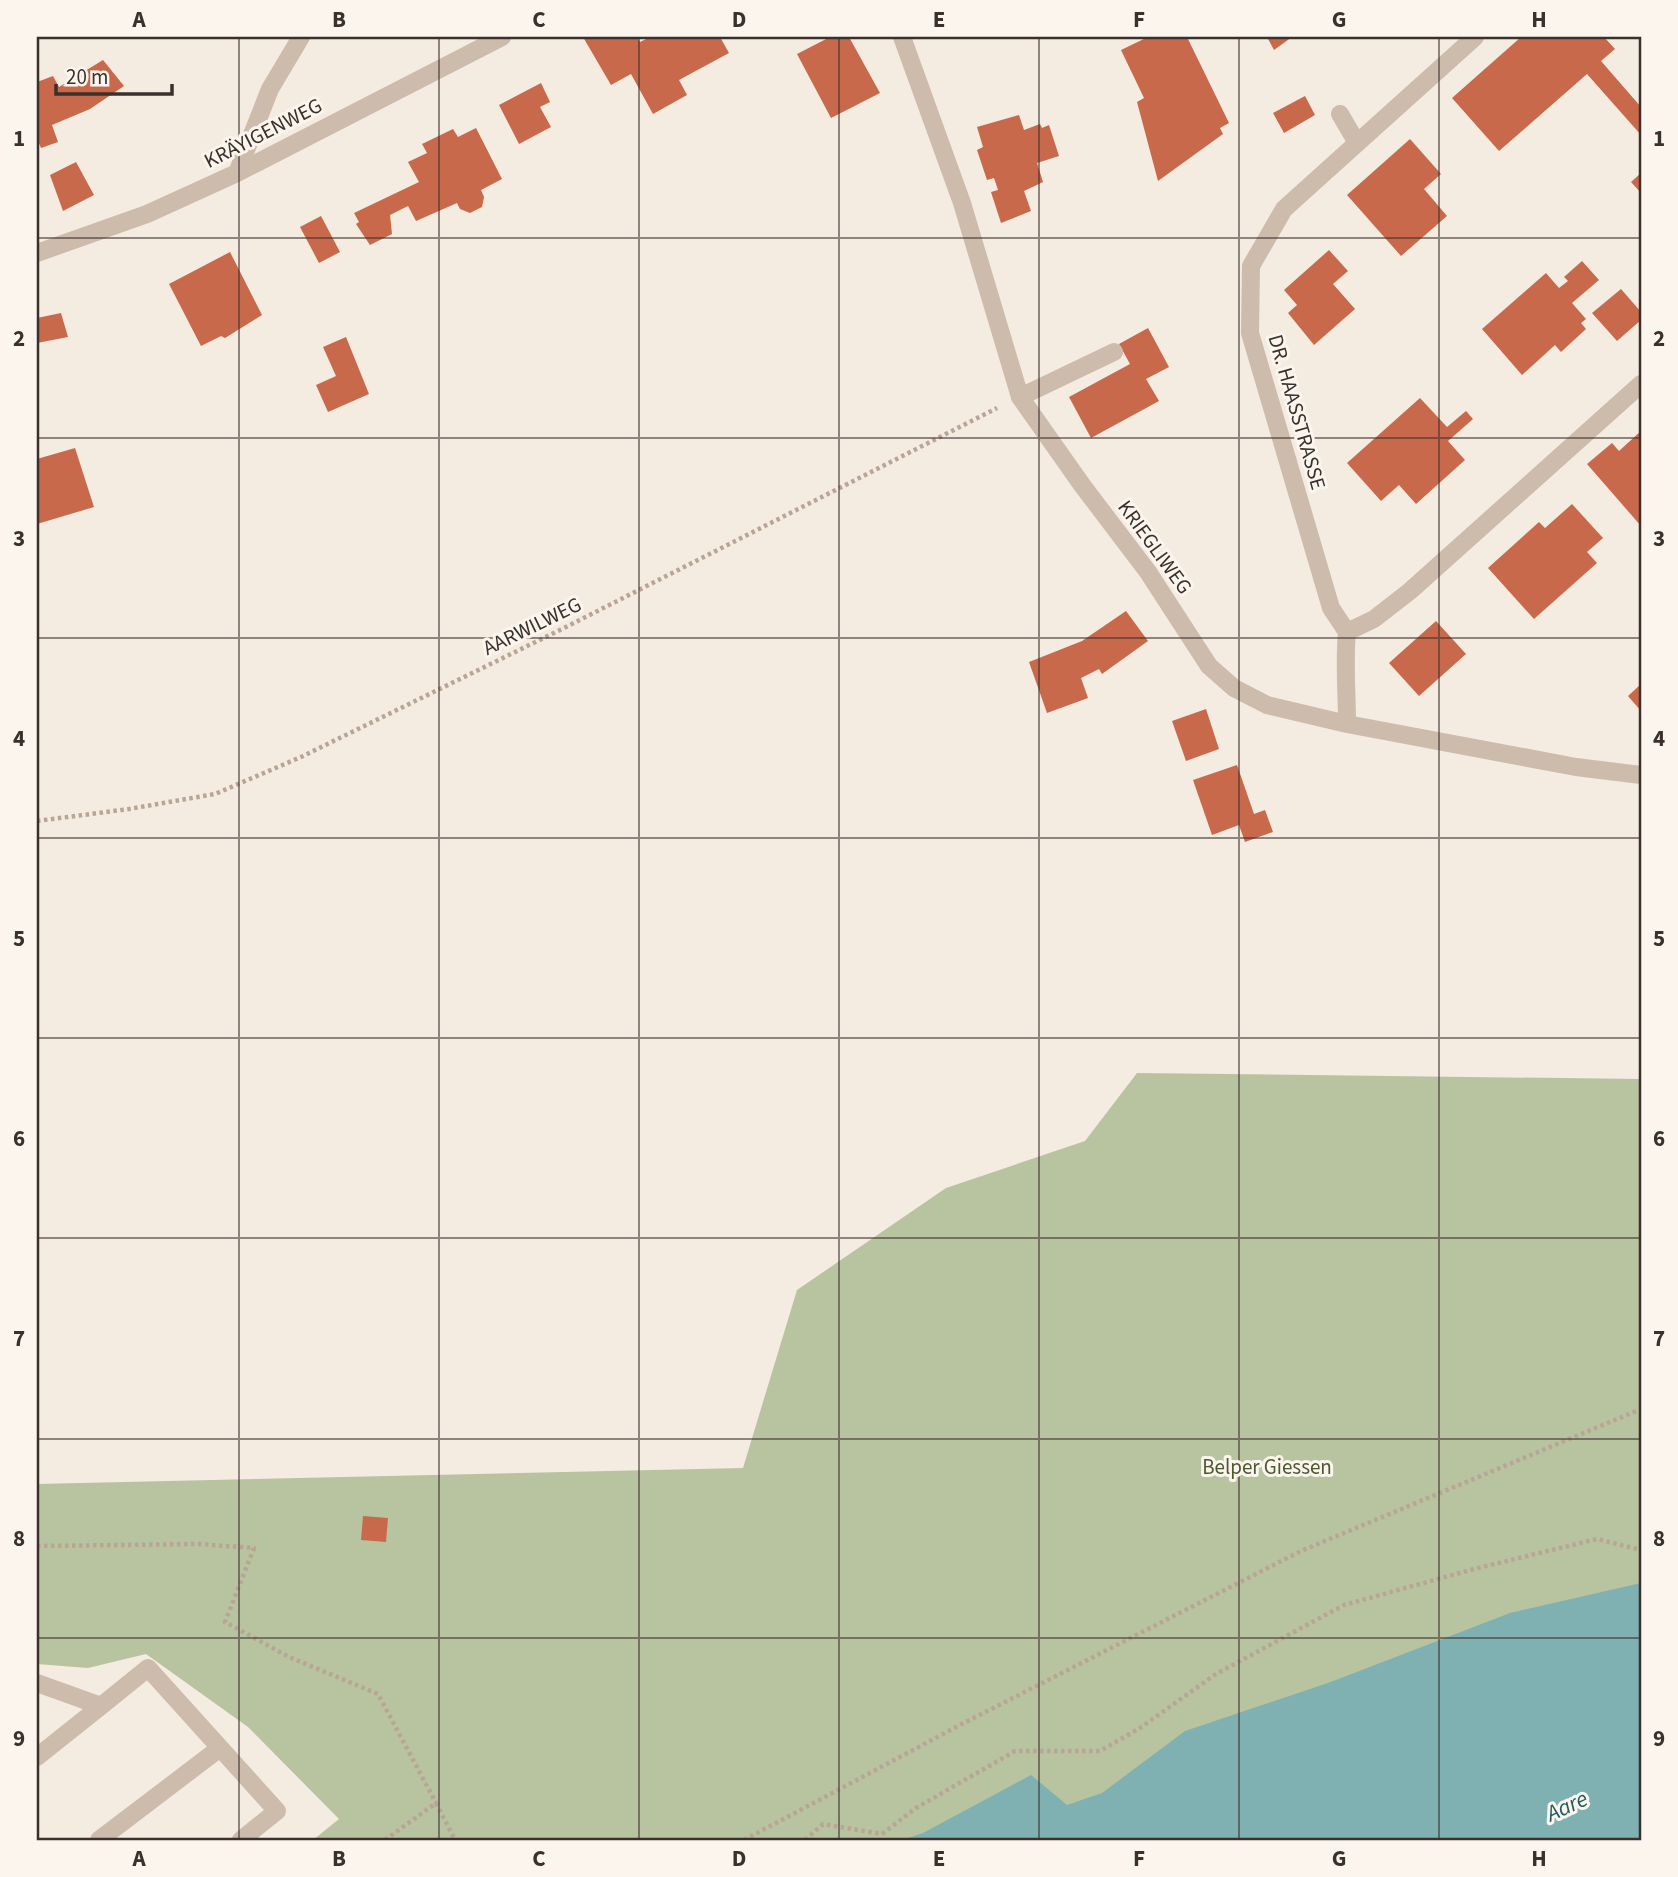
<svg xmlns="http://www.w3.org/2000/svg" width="1678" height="1877" viewBox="0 0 1678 1877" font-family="'Source Sans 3',sans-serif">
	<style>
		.green { fill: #b8c4a0 }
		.water { fill: #7fb0b2 }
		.building { fill: #c8694b }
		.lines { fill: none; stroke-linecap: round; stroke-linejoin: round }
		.path { stroke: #b9a596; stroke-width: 4.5; stroke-dasharray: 3.5 3.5; stroke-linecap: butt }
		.lane { stroke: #cdbbac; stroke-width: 18 }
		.street { stroke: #cdbbac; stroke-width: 18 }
		.grid { fill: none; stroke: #3b302b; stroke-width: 2; stroke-opacity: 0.55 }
		.labels { text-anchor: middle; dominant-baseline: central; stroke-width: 6; stroke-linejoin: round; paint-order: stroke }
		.street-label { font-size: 21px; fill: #3b302b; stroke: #fbf5ee }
		.park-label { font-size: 21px; fill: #4a5a2e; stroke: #fbf5ee }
		.water-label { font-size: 23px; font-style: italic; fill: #1f5a5e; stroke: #fbf5ee }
		.neatline { fill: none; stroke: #3b302b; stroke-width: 2.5 }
		.grid-label { font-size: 23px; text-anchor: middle; font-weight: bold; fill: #3b302b }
	</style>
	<rect width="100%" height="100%" fill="#f4ebe1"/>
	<path class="green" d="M1137,1073L1641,1079V1840H313L339,1819L248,1727L146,1654L88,1668L37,1664V1484L743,1468L797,1290L946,1188L1085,1141Z"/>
	<path class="water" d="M1641,1583V1840H902L923,1833L1031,1775L1067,1805L1102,1793L1185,1731L1328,1683L1510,1613Z"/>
	<path class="building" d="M583,37H637L640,42L650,37H720L729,53L679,80L687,95L653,114L631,74L611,85Z
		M830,37H849L880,93L831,118L797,54Z
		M1148,37H1187L1229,123L1220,128L1223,134L1158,181L1137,102L1144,98L1121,50Z
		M1267,37H1292L1274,50Z
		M1521,37H1604L1615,49L1601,61L1641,107V135L1587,74L1499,151L1452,98Z
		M103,60L124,86L90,109L52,125L58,142L41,148L37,139V82L53,76L59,87Z
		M541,83L550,102L540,107L551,127L519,144L499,105Z
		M1305,96L1315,115L1284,133L1273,113Z
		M1019,115L1024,130L1040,124L1042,128L1049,125L1059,156L1037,163L1043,182L1024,191L1031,211L1001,223L991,192L998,190L994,178L987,180L977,150L983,147L977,127Z
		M476,128L502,179L481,190L484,197L482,207L470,213L460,209L457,203L416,221L408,206L390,215L392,234L370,245L356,224L359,222L354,213L419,182L408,162L427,153L422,144L453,129L458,137Z
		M1410,139L1441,174L1424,189L1447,216L1401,256L1347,195Z
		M76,162L94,195L63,211L50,175Z
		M1641,173V193L1631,182Z
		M321,216L340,252L319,263L300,227Z
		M1329,250L1348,271L1333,284L1355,309L1314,345L1288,313L1297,305L1284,290Z
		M230,252L262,315L225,338L221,336L201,346L169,284Z
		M1582,261L1599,280L1572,303L1586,319L1581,323L1586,329L1561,352L1555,345L1522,375L1482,329L1546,273L1559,288L1568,281L1564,277Z
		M1621,289L1641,312V320L1617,341L1592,313Z
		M61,313L68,337L37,343V318Z
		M1148,328L1169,367L1146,379L1159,401L1091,438L1069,397L1130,364L1119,344Z
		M346,337L369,394L328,412L316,385L336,376L323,347Z
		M1420,398L1447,427L1466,411L1473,419L1448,441L1465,460L1416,504L1399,485L1381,501L1347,463Z
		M1641,431V526L1587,464L1612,443L1619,451Z
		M75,448L94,507L37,524V459Z
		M1572,504L1603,538L1587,552L1597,563L1534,619L1488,568L1539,522L1545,528Z
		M1126,611L1148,641L1102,674L1099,669L1081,678L1088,698L1047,713L1029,662L1082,641Z
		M1436,621L1466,654L1419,696L1389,663Z
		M1641,684V711L1628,696Z
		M1206,709L1219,749L1186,761L1172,721Z
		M1237,765L1254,814L1265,810L1273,832L1245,842L1239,825L1212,835L1193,780Z
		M363,1516L388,1518L386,1542L361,1540Z"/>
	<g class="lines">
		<path class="path" d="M37,821L129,809L215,794L301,757L564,628L997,408
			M37,1546L200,1544L254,1548L225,1622L289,1657L378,1694L436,1803
			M385,1840L436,1803L455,1840
			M744,1840L960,1725L1301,1551L1641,1409
			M805,1840L823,1824L882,1834L916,1808L1015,1751H1100L1140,1728L1216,1674L1344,1605L1474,1569L1597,1539L1641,1550"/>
		<path class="lane" d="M1340,114L1357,143
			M1020,397L1114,352
			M37,1683L101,1706L148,1668L277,1811L241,1840
			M37,1757L101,1706
			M99,1840L220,1748"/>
		<path class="street" d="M902,37L962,203L1020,397L1082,485L1148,572L1209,666L1234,688L1267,705L1347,724L1576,767L1641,775
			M237,173L270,89L301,37
			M37,253L147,214L237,173L502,37
			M1347,632L1374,619L1410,591L1641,384
			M1347,724C1347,693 1344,663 1347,632L1331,608L1250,333L1251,266L1284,209L1475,37"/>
	</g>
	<path class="grid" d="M239,37V1840M439,37V1840M639,37V1840M839,37V1840M1039,37V1840M1239,37V1840M1439,37V1840M37,238H1641M37,438H1641M37,638H1641M37,838H1641M37,1038H1641M37,1238H1641M37,1439H1641M37,1638H1641"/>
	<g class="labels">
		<g class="street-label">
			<text transform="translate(263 133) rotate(-27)">KRÄYIGENWEG</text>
			<text transform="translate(1297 412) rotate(74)">DR. HAASSTRASSE</text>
			<text transform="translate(1155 547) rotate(54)">KRIEGLIWEG</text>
			<text transform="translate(532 626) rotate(-26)">AARWILWEG</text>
		</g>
		<g class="park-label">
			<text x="1267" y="1467">Belper Giessen</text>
		</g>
		<g class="water-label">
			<text transform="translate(1567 1806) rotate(-25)">Aare</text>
		</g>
	</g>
	<rect width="1678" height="1877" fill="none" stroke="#fbf5ee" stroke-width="77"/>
	<path d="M56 84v10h116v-10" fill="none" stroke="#3b302b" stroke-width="3.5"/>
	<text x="66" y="84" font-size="21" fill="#3b302b" stroke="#fbf5ee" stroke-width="5" paint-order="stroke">20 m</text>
	<rect x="38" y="38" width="1602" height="1801" class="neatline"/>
	<g class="grid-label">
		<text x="139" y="27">A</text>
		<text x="339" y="27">B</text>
		<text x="539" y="27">C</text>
		<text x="739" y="27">D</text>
		<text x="939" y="27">E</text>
		<text x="1139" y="27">F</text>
		<text x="1339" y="27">G</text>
		<text x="1539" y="27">H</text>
		<text x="19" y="146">1</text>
		<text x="1659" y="146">1</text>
		<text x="19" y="346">2</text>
		<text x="1659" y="346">2</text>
		<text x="19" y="546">3</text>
		<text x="1659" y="546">3</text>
		<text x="19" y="746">4</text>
		<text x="1659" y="746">4</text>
		<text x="19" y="946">5</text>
		<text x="1659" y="946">5</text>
		<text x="19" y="1146">6</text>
		<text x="1659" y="1146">6</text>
		<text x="19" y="1346">7</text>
		<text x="1659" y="1346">7</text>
		<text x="19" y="1546">8</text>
		<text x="1659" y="1546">8</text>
		<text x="19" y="1746">9</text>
		<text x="1659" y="1746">9</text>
		<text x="139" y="1866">A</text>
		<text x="339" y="1866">B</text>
		<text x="539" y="1866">C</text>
		<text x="739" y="1866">D</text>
		<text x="939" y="1866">E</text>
		<text x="1139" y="1866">F</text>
		<text x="1339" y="1866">G</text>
		<text x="1539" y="1866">H</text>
	</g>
</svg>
